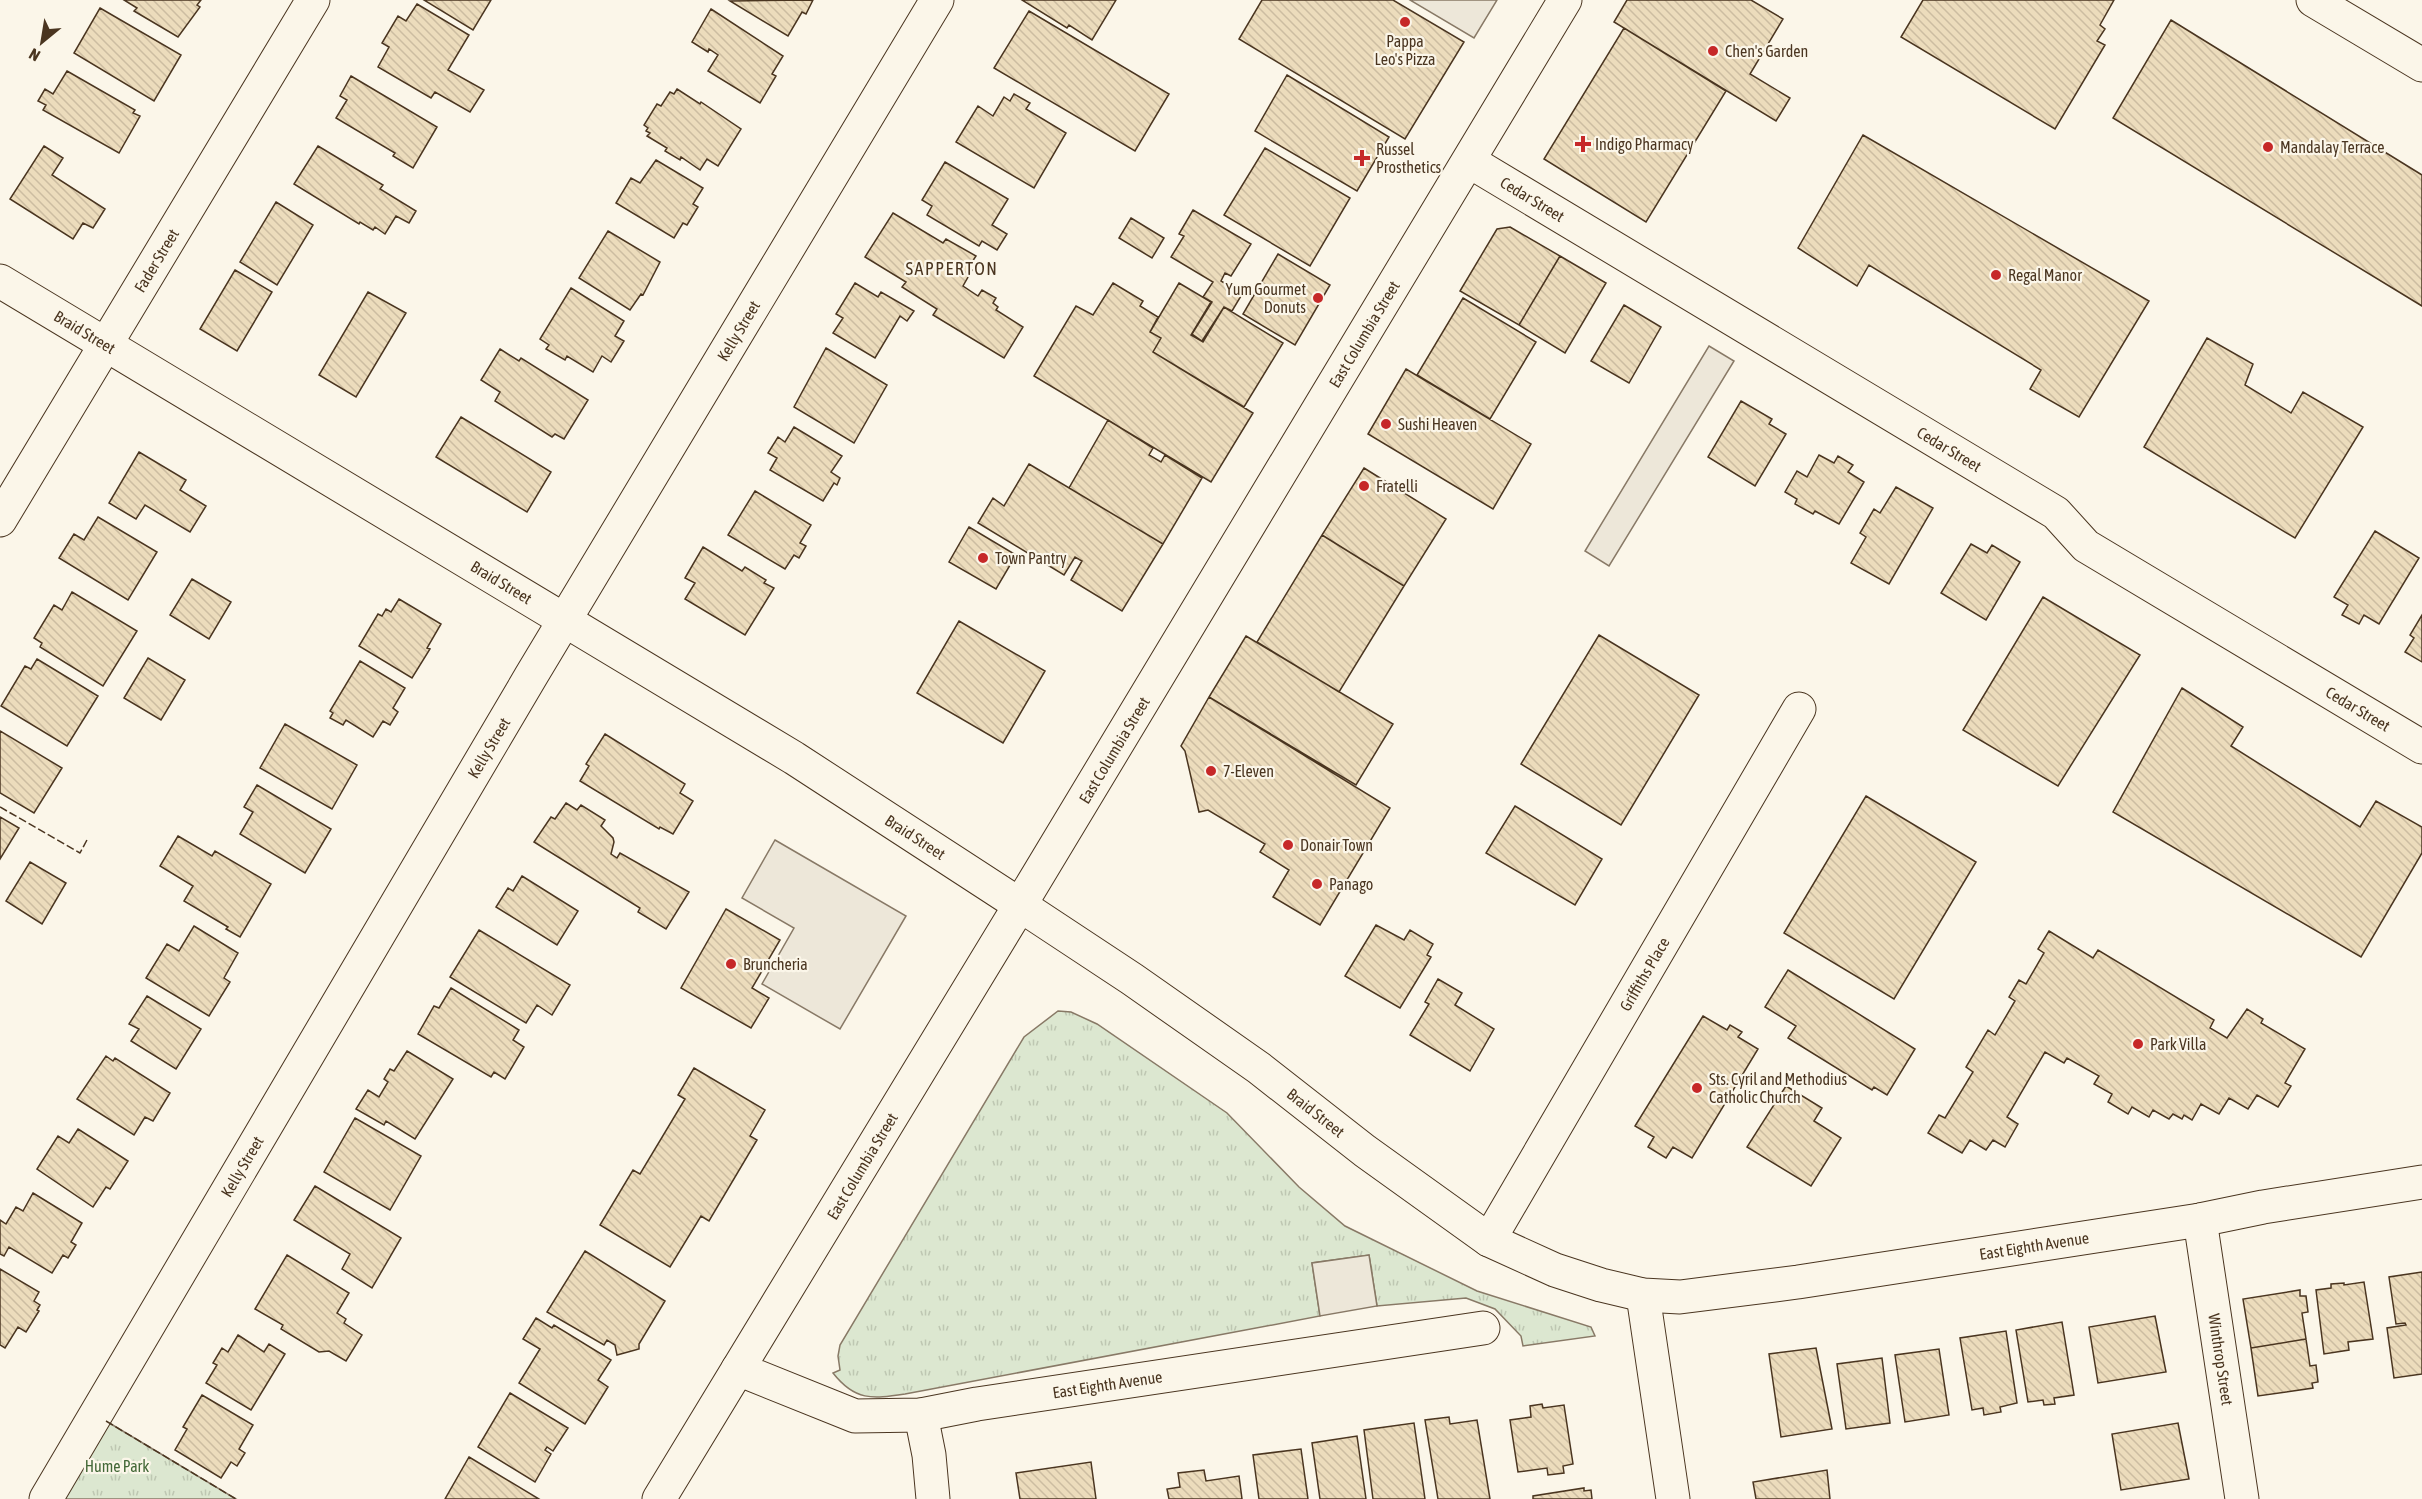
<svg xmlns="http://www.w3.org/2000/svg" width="2422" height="1499" viewBox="0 0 2422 1499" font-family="'Asap Condensed',sans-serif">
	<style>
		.grass { fill: url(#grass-tufts); stroke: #887966; stroke-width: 1.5 }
		.parking { fill: #ede7d9; stroke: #887966; stroke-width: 1.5 }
		.building { fill: url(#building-back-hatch); stroke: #4a3520; stroke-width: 1.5 }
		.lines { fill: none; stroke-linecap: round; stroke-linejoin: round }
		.minor-casing { stroke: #4a3520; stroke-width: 35 }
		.major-casing { stroke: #4a3520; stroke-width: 35 }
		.minor { stroke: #fbf6e9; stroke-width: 33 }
		.major { stroke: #fbf6e9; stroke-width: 33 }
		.fence { stroke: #4a3520; stroke-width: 1.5; stroke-dasharray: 8 3; stroke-linecap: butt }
		.poi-dot { fill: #c62828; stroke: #fbf6e9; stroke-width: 2 }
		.labels { text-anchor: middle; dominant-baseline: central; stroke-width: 4.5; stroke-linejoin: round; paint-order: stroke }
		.poi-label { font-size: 16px; fill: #4a3520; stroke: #fbf6e9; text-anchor: start }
		.street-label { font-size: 16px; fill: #4a3520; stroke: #fbf6e9 }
		.park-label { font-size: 16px; fill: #436837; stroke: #fbf6e9 }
		.neighbourhood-label { font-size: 18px; letter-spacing: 1.5px; fill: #4a3520; stroke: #fbf6e9 }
	</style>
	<defs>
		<pattern id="grass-tufts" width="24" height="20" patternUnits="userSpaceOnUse" patternTransform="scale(1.5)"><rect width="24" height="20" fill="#dce7d0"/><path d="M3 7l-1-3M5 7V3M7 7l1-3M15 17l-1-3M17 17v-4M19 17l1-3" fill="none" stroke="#bec7b2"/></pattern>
		<pattern id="building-back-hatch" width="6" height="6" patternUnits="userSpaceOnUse" patternTransform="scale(1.5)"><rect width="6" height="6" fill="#ecdcbc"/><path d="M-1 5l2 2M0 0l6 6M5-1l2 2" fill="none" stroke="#ccbda1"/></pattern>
	</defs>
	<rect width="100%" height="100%" fill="#fbf6e9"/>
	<path class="grass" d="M1058,1011L1071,1012L1097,1024L1227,1113L1299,1187L1345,1226L1477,1291L1591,1327L1595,1336L1523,1346L1521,1336L1495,1309L1466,1298L1377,1306L1369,1255L1312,1263L1320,1316L905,1394C872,1399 855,1401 833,1373L840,1370L838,1356L840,1345L1024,1037Z
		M106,1421L236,1499H58Z"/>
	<path class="parking" d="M1410,0H1497L1474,38Z
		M1709,346L1734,361L1609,566L1585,551Z
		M775,840L906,916L840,1029L762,984L794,928L742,898Z
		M1369,1255L1377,1306L1320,1316L1312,1263Z"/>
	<path class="building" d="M124,0H201L197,5L200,7L178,37L134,11L137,8Z
		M424,0H491L473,30Z
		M813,0L806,14L802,12L788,36L730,1Z
		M1022,0H1116L1092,40L1069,25L1067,28Z
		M1262,0H1393L1464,42L1405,139L1239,39Z
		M1627,0H1751L1783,19L1750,74L1790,98L1776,121L1614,22Z
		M1923,0H2114L2100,25L2105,29L2097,41L2105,45L2055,129L1901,37Z
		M417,4L469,35L448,70L484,90L470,112L435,92L431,98L378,67L389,47L382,43L398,16L406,21Z
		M100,8L181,55L154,101L74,53Z
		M711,9L783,56L772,74L776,76L760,103L708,71L718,55L709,49L708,52L692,42Z
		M1029,11L1169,94L1135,151L994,68Z
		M2171,20L2422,175V306L2113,118Z
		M1624,28L1726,91L1646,222L1544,159Z
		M67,71L135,110L133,113L140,116L119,153L43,110L46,105L38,101L45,89L53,94Z
		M1287,75L1389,137L1357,191L1255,131Z
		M351,76L437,127L413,168L393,156L395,153L336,118L347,100L340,96Z
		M677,89L700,104L701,102L741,129L718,166L707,159L700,170L681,157L680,160L665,151L667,148L647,136L650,133L646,131L648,128L644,125L657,104L661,106L670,92L674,94Z
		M1014,94L1030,103L1026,109L1066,133L1034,188L956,142L978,106L993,116L1004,97L1010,101Z
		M1863,135L2149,301L2079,417L2030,389L2041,370L1869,265L1857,286L1798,248Z
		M44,146L63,158L52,175L105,209L93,228L83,223L73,239L10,199Z
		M318,146L383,185L380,189L416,211L409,223L396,216L385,234L375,227L373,230L360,222L359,224L294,184Z
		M1265,148L1350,198L1310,266L1224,215Z
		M656,160L703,188L693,204L698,207L687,225L683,223L674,238L616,203L631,178L640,183Z
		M945,162L1008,199L992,225L1007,234L997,250L982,241L979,246L927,215L932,206L922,200Z
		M276,202L313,225L277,285L240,262Z
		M1193,210L1251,244L1231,276L1225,273L1221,281L1232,288L1235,285L1244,291L1232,311L1224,307L1202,341L1192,334L1212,302L1203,297L1213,282L1171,257L1184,236L1179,234Z
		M893,213L943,243L946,239L976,256L968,268L972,270L963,286L978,296L982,290L996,298L993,303L998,307L996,310L1023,327L1004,358L933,315L937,309L902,287L906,282L865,257Z
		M1131,218L1164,238L1152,258L1119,238Z
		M1510,227L1560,256L1519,325L1460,291L1497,229Z
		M608,231L660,262L643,295L641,294L630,310L579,278Z
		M1278,254L1330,285L1295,345L1243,314Z
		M1560,256L1606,283L1565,353L1519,325Z
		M235,270L272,292L237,351L200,329Z
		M855,283L878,297L881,292L914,311L907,321L900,316L875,358L833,333L843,318L836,314Z
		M1113,283L1143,301L1140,306L1158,317L1150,332L1161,338L1153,352L1253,413L1211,482L1034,376L1076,306L1093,315Z
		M1179,283L1211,302L1191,335L1203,342L1224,307L1283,343L1244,407L1153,352L1161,338L1150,332Z
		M571,288L624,321L615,336L624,341L611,362L602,356L593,372L567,356L565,360L546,349L549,345L540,339Z
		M368,292L406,313L356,397L319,375Z
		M1463,298L1536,342L1490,419L1417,375Z
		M1624,305L1661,327L1629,383L1591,361Z
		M2207,338L2253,364L2245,385L2291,413L2303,392L2363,427L2295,538L2144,447Z
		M826,348L887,385L854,443L794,407Z
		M500,349L519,361L521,358L588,400L564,439L555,434L552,437L495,401L500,392L481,380Z
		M1406,369L1531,444L1493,509L1368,434Z
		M1741,401L1772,419L1769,424L1786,434L1755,486L1708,457Z
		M461,417L551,472L527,512L436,457Z
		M1108,420L1153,448L1149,455L1161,462L1165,455L1202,478L1163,544L1069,488Z
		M794,427L842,456L831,472L840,478L837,485L834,483L823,501L770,470L777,458L768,453L778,437L785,442Z
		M139,452L186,480L180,490L206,506L190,532L145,505L136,519L109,503Z
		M1819,455L1834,463L1838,456L1853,465L1848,472L1864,482L1839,524L1815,511L1813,514L1795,504L1797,499L1785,492L1797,471L1807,477Z
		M1029,464L1163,544L1122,611L1071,580L1082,561L1075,557L1064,575L978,523L993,498L1004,506Z
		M1364,468L1446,519L1404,586L1322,535Z
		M1896,487L1933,508L1889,584L1851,563L1866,537L1860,533L1874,509L1880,513Z
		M755,491L811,525L800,543L806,546L799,558L794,555L785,569L728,535Z
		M98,517L157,552L128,600L59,558L74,534L84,540Z
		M969,527L1016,555L996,589L949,562Z
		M2375,531L2419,558L2379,624L2364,615L2359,624L2342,615L2348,605L2334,597Z
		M1322,535L1404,586L1339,692L1257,642Z
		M1971,544L1987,553L1992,545L2020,562L1986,620L1941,593Z
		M703,547L742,571L745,567L766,580L764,583L774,588L745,635L685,599L695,583L685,578Z
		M192,579L231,602L209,639L170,615Z
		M72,592L137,631L103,686L40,647L42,643L34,638L54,605L62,610Z
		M2043,597L2140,655L2058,786L1963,730Z
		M399,599L441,624L427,648L430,649L412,678L359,646L378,614L382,616L386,609L391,612Z
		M2422,615V662L2405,652L2414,638L2410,635Z
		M959,621L1045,671L1003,743L917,693Z
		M1599,635L1699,695L1621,825L1521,764Z
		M1246,636L1393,724L1356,785L1209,697Z
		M148,658L185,680L161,720L124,698Z
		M37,659L98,696L67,746L1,706L25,666L31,669Z
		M360,661L405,688L393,708L398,712L390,725L383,721L373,737L346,720L343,725L330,718L333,713L330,711Z
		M2182,688L2243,727L2231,746L2360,827L2376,801L2422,827V853L2361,957L2113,812Z
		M1209,697L1390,808L1320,925L1273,897L1289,870L1260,852L1265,844L1208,810L1199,812L1185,751L1181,746Z
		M285,724L357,765L332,809L260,768Z
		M0,731L62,768L34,813L0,793Z
		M605,734L685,784L680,793L693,801L673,834L660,827L659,829L580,781L589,766L586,764Z
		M257,785L331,829L305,873L240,834L253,812L244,807Z
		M1866,796L1976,862L1894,999L1784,933Z
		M566,803L577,810L581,805L605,820L601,826L613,838L614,842L611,854L617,858L620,853L689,892L666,929L638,912L640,908L534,842L551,817L555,819Z
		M1515,806L1602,859L1575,905L1486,853Z
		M0,817L19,828L0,859Z
		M178,836L212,856L215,851L271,884L240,937L226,929L228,927L184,901L193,886L160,866Z
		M30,862L66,883L42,924L6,901Z
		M522,876L578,911L557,945L496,907L508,888L513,891Z
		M726,909L780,940L752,988L769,998L751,1028L681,988Z
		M1376,925L1404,940L1410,930L1433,944L1427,955L1431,957L1400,1008L1345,976Z
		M194,926L238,953L224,978L230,982L209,1016L146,978L167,944L179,951Z
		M479,930L570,985L552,1015L537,1005L526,1023L450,977Z
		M2049,931L2093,958L2098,950L2214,1020L2210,1028L2227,1038L2247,1009L2263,1019L2261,1023L2305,1049L2285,1083L2291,1086L2278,1107L2257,1095L2248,1109L2229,1098L2219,1114L2201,1104L2192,1120L2184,1115L2182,1119L2173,1114L2169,1119L2153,1110L2149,1117L2132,1107L2128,1114L2108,1102L2112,1094L2094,1084L2099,1076L2067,1058L2064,1063L2045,1052L2007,1117L2018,1124L2005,1147L1993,1140L1986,1150L1970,1140L1962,1153L1928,1133L1939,1115L1945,1118L1973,1072L1966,1067L1988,1030L1995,1035L2015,1001L2009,997L2019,980L2026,984L2044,953L2038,949Z
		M1788,970L1915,1049L1887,1095L1874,1087L1872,1090L1788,1038L1796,1026L1765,1007Z
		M1438,979L1462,993L1455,1005L1494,1029L1470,1071L1410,1035L1429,1004L1425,1002Z
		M451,988L519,1030L513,1040L524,1047L505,1079L494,1072L491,1077L418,1034L434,1006L439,1008Z
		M147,996L201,1029L176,1069L131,1041L139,1029L129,1024Z
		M1703,1016L1727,1030L1730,1025L1742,1032L1738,1037L1758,1049L1692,1158L1673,1147L1666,1158L1648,1147L1654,1137L1635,1126Z
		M407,1051L453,1079L415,1139L386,1121L384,1125L356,1109L368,1090L379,1097L388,1082L384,1079L390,1069L394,1071Z
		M106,1056L113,1061L115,1058L170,1093L153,1121L145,1117L134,1135L77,1099Z
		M694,1068L765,1110L750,1136L757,1140L709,1221L701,1216L670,1267L600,1225L633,1170L640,1174L685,1099L678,1095Z
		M1786,1086L1822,1108L1814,1121L1841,1138L1811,1186L1747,1147Z
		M355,1118L421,1156L390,1210L324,1172Z
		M78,1129L128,1161L110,1189L106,1187L93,1207L37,1169L58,1136L69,1143Z
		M315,1186L401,1238L372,1288L342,1269L350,1254L294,1220Z
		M33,1193L82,1223L71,1242L76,1245L68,1258L63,1255L52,1273L9,1247L4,1256L0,1254V1220L6,1224L16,1207L23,1211Z
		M585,1251L665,1301L639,1344V1349L617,1355L615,1345L607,1340L604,1345L547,1312Z
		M287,1255L349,1293L337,1313L346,1319L344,1323L362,1335L346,1361L329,1351L319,1352L281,1329L283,1325L255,1309Z
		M0,1269L39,1292L34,1301L40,1305L37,1310L39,1311L26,1332L18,1327L5,1348L0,1345Z
		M2422,1272V1374L2394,1378L2387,1328L2406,1325L2405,1323L2396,1324L2389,1277Z
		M2364,1282L2373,1339L2348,1342L2349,1350L2324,1354L2316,1290L2331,1288V1284L2344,1283V1285Z
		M2300,1290V1296H2306L2308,1312L2302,1313L2306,1339L2251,1348L2243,1299Z
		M2155,1316L2166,1372L2098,1383L2089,1327Z
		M536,1318L552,1328L554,1325L611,1360L598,1380L608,1387L585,1424L519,1383L540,1349L523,1339Z
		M2062,1322L2074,1395L2054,1398L2055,1404L2044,1405L2043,1400L2028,1402L2016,1330Z
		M2006,1331L2017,1403L2000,1407L2001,1412L1984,1415L1983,1408L1972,1410L1960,1338Z
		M238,1335L264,1352L269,1344L285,1354L251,1410L206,1383L217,1365L213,1363L222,1348L228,1352Z
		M2306,1339L2310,1366L2316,1365L2318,1382L2312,1383L2313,1388L2258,1396L2251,1348Z
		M1816,1348L1832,1429L1781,1437L1769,1354Z
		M1939,1349L1949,1415L1905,1422L1895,1355Z
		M1882,1358L1890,1423L1846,1429L1837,1364Z
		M510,1393L568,1428L553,1451L547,1447L545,1450L551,1454L535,1482L478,1447Z
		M202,1395L253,1425L239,1449L245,1453L237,1466L231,1462L221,1478L175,1450L187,1429L183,1427Z
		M1542,1404L1543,1408L1564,1405L1573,1464L1563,1466L1564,1473L1548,1475L1547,1468L1518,1472L1510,1420L1531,1417L1530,1406Z
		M1449,1417L1450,1424L1477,1420L1490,1499H1438L1425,1420Z
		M1414,1423L1425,1499H1373L1364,1430Z
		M2178,1423L2189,1479L2121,1490L2112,1434Z
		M1357,1436L1366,1499H1320L1312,1443Z
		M1301,1449L1308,1499H1259L1253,1455Z
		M469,1457L539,1499H445Z
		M1091,1462L1096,1499H1020L1016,1473Z
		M1204,1470L1206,1481L1239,1476L1242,1499H1169L1167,1489L1180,1487L1178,1473Z
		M1827,1470L1830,1499H1756L1753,1482Z
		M1584,1488V1491L1591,1490L1592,1499H1533V1496Z"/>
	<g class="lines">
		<g class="minor-casing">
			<g id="minor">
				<path id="s1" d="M1565,0L1020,905L1132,979L1259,1068L1365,1151L1489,1240L1555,1270L1601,1285L1643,1295L1680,1297L1798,1282L2200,1220L2263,1207L2422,1182"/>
				<path d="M2313,0L2422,65"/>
				<path id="s2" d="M1469,161L2056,513L2086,546L2422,747"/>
				<path id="s3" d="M0,520L313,0"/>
				<path id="s4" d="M2200,1220L2242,1499"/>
				<path id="s5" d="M1489,1240L1799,709"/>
				<path d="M1643,1295L1673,1499"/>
				<path id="s6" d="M738,1369L855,1416L921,1415L977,1404L1483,1328"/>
				<path d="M921,1415L929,1455L933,1499"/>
				<path id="s7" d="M46,1499L531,676L937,0"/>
			</g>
		</g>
		<g class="major-casing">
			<g id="major">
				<path id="s8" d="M0,281L794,758L1020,905L659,1499"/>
			</g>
		</g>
		<use href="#minor" class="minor"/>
		<use href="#major" class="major"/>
		<path class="fence" d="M0,807L80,853L88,838
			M106,1421L236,1499"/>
	</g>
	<g class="poi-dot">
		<circle cx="1405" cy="22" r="6"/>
		<circle cx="1713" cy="51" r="6"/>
		<path d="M1580 135h6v6h6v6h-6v6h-6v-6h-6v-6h6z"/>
		<circle cx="2268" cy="147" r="6"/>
		<path d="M1359 149h6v6h6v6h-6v6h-6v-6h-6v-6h6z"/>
		<circle cx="1996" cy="275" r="6"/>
		<circle cx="1318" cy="298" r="6"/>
		<circle cx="1386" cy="424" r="6"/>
		<circle cx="1364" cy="486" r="6"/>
		<circle cx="983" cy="558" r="6"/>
		<circle cx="1211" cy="771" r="6"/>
		<circle cx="1288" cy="845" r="6"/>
		<circle cx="1317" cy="884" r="6"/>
		<circle cx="731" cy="964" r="6"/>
		<circle cx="2138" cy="1044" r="6"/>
		<circle cx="1697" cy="1088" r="6"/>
	</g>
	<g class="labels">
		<g class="poi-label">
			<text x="1405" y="41" text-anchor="middle">Pappa<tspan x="1405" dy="18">Leo's Pizza</tspan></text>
			<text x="1725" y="51">Chen's Garden</text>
			<text x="1595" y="144">Indigo Pharmacy</text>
			<text x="2280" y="147">Mandalay Terrace</text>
			<text x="1376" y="149">Russel<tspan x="1376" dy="18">Prosthetics</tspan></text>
			<text x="2008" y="275">Regal Manor</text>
			<text x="1306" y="289" text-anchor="end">Yum Gourmet<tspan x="1306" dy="18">Donuts</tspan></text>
			<text x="1398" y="424">Sushi Heaven</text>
			<text x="1376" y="486">Fratelli</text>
			<text x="995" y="558">Town Pantry</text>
			<text x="1223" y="771">7-Eleven</text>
			<text x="1300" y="845">Donair Town</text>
			<text x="1329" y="884">Panago</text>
			<text x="743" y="964">Bruncheria</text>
			<text x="2150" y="1044">Park Villa</text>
			<text x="1709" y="1079">Sts. Cyril and Methodius<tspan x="1709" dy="18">Catholic Church</tspan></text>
		</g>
		<g class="street-label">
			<text stroke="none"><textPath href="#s2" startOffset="74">Cedar Street</textPath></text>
			<text stroke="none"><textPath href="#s3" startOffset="303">Fader Street</textPath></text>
			<text stroke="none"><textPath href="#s7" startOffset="1358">Kelly Street</textPath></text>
			<text stroke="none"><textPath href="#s8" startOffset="99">Braid Street</textPath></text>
			<text transform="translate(1364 334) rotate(-59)">East Columbia Street</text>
			<text stroke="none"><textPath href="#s2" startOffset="560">Cedar Street</textPath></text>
			<text stroke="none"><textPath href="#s8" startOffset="585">Braid Street</textPath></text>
			<text stroke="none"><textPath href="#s2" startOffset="1046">Cedar Street</textPath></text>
			<text stroke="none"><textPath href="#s7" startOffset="872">Kelly Street</textPath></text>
			<text transform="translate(1114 750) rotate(-59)">East Columbia Street</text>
			<text stroke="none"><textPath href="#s8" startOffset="1071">Braid Street</textPath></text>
			<text stroke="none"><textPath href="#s5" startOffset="308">Griffiths Place</textPath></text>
			<text stroke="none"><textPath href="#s1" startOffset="1418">Braid Street</textPath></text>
			<text stroke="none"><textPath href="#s7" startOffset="386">Kelly Street</textPath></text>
			<text transform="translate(862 1166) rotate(-59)">East Columbia Street</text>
			<text stroke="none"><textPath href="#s1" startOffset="2192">East Eighth Avenue</textPath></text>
			<text stroke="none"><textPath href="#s4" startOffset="141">Winthrop Street</textPath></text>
			<text stroke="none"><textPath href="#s6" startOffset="381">East Eighth Avenue</textPath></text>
		</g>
		<g class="park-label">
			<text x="117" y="1466">Hume Park</text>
		</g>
		<g class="neighbourhood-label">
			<text x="952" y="268">SAPPERTON</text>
		</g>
	</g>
	<g transform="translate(42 42) rotate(210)" stroke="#fbf6e9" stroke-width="4.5" paint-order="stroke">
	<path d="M0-4.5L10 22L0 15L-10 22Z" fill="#4a3520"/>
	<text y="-9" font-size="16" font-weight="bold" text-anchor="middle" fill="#4a3520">N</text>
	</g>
</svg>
